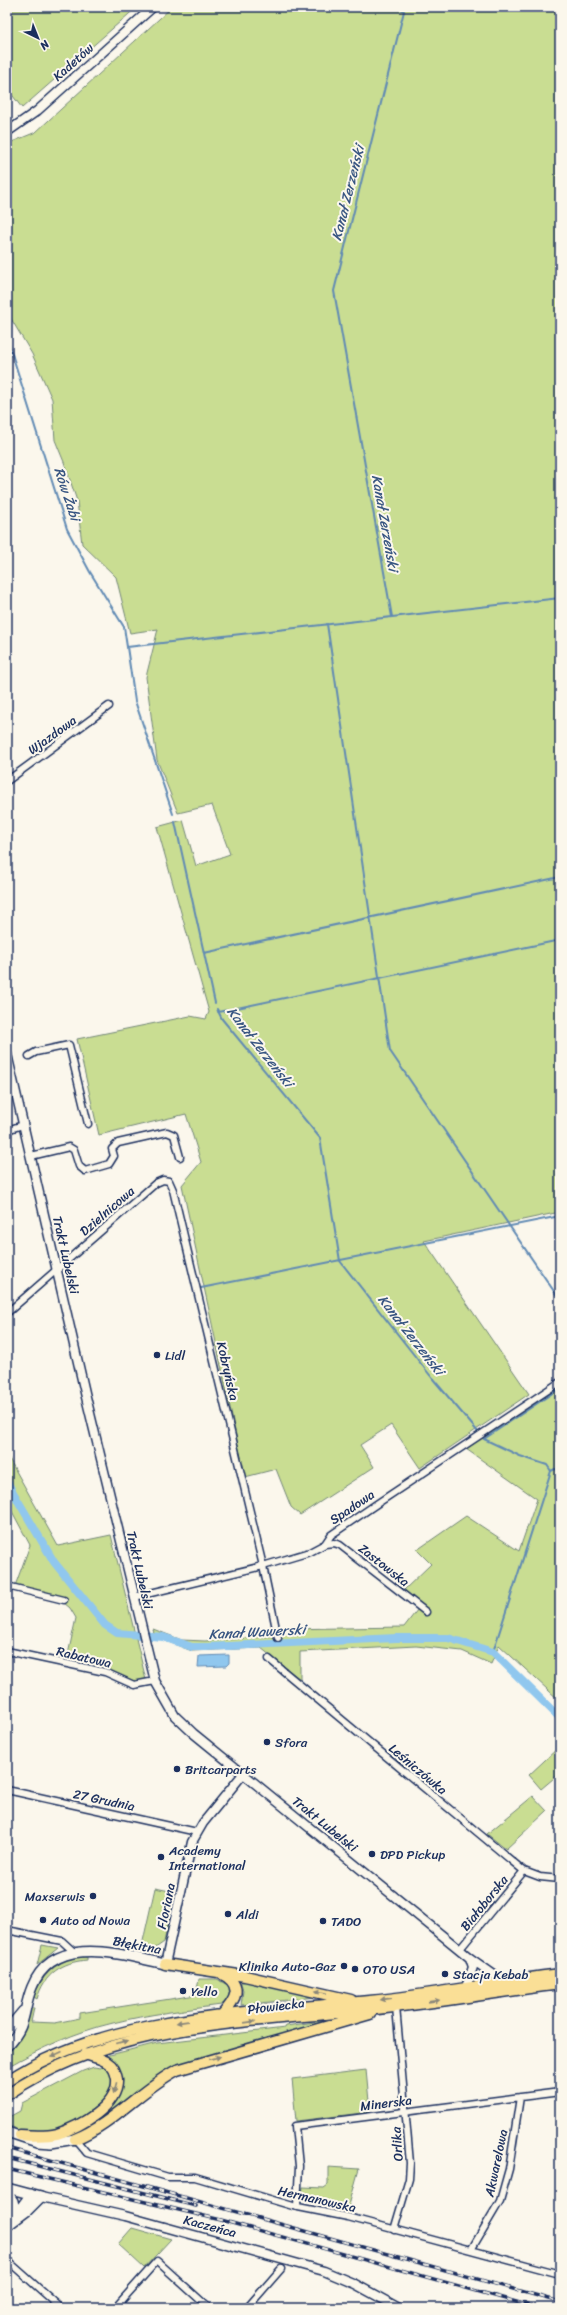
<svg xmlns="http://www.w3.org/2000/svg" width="567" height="2315" viewBox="0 0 567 2315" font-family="Sriracha,sans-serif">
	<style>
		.green { fill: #c9dd92; stroke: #728678 }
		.water { fill: #90c7ee; stroke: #618ab4 }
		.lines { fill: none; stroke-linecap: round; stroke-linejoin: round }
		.stream { stroke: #618ab4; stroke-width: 2 }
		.canal { stroke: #90c7ee; stroke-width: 8 }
		.minor-casing { stroke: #1b2f5e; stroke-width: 9 }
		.tertiary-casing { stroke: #1b2f5e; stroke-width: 11 }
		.secondary-casing { stroke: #1b2f5e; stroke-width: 12 }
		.primary-casing { stroke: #1b2f5e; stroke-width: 13 }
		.minor { stroke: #fbf7ec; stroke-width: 6 }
		.tertiary { stroke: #fbf7ec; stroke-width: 8 }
		.secondary { stroke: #fbf7ec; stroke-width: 9 }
		.primary { stroke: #fadf96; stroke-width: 10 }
		.rail-casing { stroke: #1b2f5e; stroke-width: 3.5 }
		.rail { stroke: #fbf7ec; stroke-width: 2; stroke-dasharray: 6; stroke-linecap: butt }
		.oneway { fill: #8a877a }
		.poi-dot { fill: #1b2f5e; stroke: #fbf7ec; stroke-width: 1.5 }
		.labels { text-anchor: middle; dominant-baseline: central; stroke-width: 4; stroke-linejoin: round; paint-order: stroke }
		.street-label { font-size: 13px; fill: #1b2f5e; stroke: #fbf7ec }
		.poi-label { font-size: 13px; fill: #1b2f5e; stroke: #fbf7ec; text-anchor: start }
		.water-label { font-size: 14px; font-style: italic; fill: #385582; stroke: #fbf7ec }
	</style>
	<rect width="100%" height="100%" fill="#fbf7ec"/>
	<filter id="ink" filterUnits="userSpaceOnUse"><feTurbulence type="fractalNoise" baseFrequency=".025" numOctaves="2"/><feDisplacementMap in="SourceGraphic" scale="8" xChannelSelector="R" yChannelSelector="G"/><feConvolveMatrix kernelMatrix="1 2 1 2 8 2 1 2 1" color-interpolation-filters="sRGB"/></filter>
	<g filter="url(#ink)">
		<path class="green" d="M7,7H137L22,108L7,88Z
			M172,7H560V1212L424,1241L529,1394L420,1468L391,1425L360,1445L374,1467L300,1515L291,1507L276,1469L245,1477L182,1185L201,1162L186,1114L99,1135L77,1039L190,1016L206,1019L209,1012L157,827L183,820L196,866L230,854L212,805L178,813L157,760L146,677L158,629L130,633L116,577L82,544L77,501L64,462L55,440L52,399L32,354L7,312V144L36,132Z
			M560,1385V1701L499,1645L491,1664L462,1651L416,1646L300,1652V1679L261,1648L192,1651L155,1637L153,1629L182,1640L205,1641L274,1636L282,1629L404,1627L421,1605L404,1590L431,1564L417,1550L466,1516L519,1551L537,1499L466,1449Z
			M7,1455L58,1546L111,1535L146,1680L136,1682L98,1666L67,1659L76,1618L70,1608L64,1603L15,1586L30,1545L7,1502Z
			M560,1746V1773L541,1789L529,1775Z
			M533,1796L547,1811L506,1849L487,1834Z
			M155,1888L175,1892L164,1942L150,1952L141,1950Z
			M42,1945L58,1948L37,1965Z
			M74,1957H87V1960C62,1962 44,1974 37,1999L34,1997C40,1977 54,1964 74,1957Z
			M199,1979H216L228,1985C231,1994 229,2000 221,2005C185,2010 148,2014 113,2023C75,2032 41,2048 7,2067V2052L22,2034L31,2008H34L31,2022L55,2023L80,2018V2013L196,1995Z
			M240,1979L316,1997L241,2005L243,1991Z
			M322,2021L314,2026L187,2062C142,2083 109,2126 60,2138C80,2125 133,2102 120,2073C117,2067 110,2061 106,2056L157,2043L285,2028L286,2026Z
			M103,2065C109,2071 114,2077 112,2086C109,2102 67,2128 52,2131C40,2133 26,2132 15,2130V2128L7,2125V2118L20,2111L22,2103L83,2071L94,2067L101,2068Z
			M366,2070L370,2112L296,2121L292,2079Z
			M328,2167L359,2169L348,2209L302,2197L303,2187L324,2188L328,2185Z
			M132,2228L171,2239L144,2268L118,2244Z"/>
		<path class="water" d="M229,1655V1663L226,1666L198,1667L199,1656Z"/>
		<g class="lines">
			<path class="stream" d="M7,338L67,529L90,572L124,627L127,647
				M392,617L560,598
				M327,624L390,1051L560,1300
				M173,814L135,701L127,647L392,617L334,291L404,11L397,7
				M175,822L215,1003
				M204,953L560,877
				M217,1009L222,1019L320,1138L340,1261L433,1379L484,1439L520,1456L547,1465L551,1471L493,1652
				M218,1012L560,940
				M201,1288L560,1216
				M484,1439L560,1388
				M551,1471L555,1469L560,1471"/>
			<path class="canal" d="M7,1482L54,1562L105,1625L117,1633L163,1637L192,1647H206L396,1638H448L493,1652L560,1718"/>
			<g class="minor-casing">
				<path id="minor" d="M7,781L109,706
					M29,1056L36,1052L69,1045L88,1124
					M7,1130L23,1125
					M31,1156L69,1147L74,1150L79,1166L85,1171L109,1164L114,1156L112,1149L118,1143L167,1132L174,1135L180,1157
					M7,1313L156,1183L163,1180L169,1181L173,1190L263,1566L278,1638
					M325,1544L334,1543L340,1545L426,1612
					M7,1586L64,1600
					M134,1597L263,1566L310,1552L325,1544L331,1535L378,1503L560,1382
					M7,1651L105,1672L134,1685L155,1681
					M269,1659L524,1871L540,1877L560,1879
					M7,1790L197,1832
					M7,1930L62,1941L74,1952
					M460,1949L524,1871
					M75,2139L87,2153L168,2177H195L293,2206L348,2217L560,2274
					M297,2207L299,2166L295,2126L560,2092
					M394,2230L409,2179L410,2163L396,2007
					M471,2250L500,2201L509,2169L520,2097
					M7,2260L61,2308
					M115,2308L157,2261L209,2308
					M247,2308L281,2269"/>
			</g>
			<g class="tertiary-casing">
				<path id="tertiary" d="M7,132L37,111L153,7
					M7,1054L86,1397L155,1681L175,1716L193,1733L470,1958L504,1982
					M165,1964L192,1842L203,1823L243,1774
					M466,1987L473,1967L470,1958
					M41,2197L125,2216L324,2271L355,2284L399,2308"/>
			</g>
			<g class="secondary-casing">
				<path id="secondary" d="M7,2030L23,2011
					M7,2046C28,2025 22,2011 32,1987C54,1932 122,1955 165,1964
					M7,2132L37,2142L51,2143L75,2139
					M7,2188L41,2197L27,2211L7,2226
					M7,2192L13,2201L16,2214
					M14,2217L31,2194"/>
			</g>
			<g class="primary-casing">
				<path id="primary" d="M165,1964L245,1976L351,2000
					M220,1973C245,1985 236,2000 221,2016
					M7,2081C108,2014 251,2013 369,2001C433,1995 496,1982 560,1974
					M7,2095C112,2023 245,2023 368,2010C432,2004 496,1992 560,1984
					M20,2135C32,2136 45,2137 57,2134C79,2127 119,2106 117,2079C116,2073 113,2066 108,2063C102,2058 92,2057 85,2054
					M75,2139C113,2124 141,2089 177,2070L370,2014"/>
			</g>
			<use href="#minor" class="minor"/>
			<use href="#tertiary" class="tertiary"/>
			<use href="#secondary" class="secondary"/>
			<use href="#primary" class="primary"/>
			<g class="rail-casing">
				<path id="rail" d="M7,2148L560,2302
					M7,2158L196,2206
					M7,2169L221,2220L538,2308"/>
			</g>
			<use href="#rail" class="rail"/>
		</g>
		<defs><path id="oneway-solid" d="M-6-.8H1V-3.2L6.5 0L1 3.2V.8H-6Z"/></defs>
		<g class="oneway">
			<use href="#oneway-solid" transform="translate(321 1992) rotate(-168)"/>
			<use href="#oneway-solid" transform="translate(386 1999) rotate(172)"/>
			<use href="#oneway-solid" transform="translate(434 2001) rotate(-8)"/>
			<use href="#oneway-solid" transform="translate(182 2022) rotate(172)"/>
			<use href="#oneway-solid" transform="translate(250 2022) rotate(-8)"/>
			<use href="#oneway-solid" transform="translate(122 2042) rotate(-15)"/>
			<use href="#oneway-solid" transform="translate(57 2054) rotate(156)"/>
			<use href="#oneway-solid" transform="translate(215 2058) rotate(-15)"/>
			<use href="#oneway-solid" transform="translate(115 2088) rotate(106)"/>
		</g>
	</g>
	<g class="poi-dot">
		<circle cx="157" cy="1355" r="4"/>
		<circle cx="267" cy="1742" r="4"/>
		<circle cx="177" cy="1769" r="4"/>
		<circle cx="372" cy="1854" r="4"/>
		<circle cx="161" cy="1857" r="4"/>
		<circle cx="93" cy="1896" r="4"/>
		<circle cx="228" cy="1914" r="4"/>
		<circle cx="43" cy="1920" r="4"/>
		<circle cx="323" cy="1921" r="4"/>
		<circle cx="344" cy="1966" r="4"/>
		<circle cx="355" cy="1969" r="4"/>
		<circle cx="445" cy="1974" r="4"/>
		<circle cx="183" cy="1991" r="4"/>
	</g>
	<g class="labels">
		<g class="street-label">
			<text transform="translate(73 62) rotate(-42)">Kadetów</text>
			<text transform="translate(52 735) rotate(-36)">Wjazdowa</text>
			<text transform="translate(107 1211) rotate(-41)">Dzielnicowa</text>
			<text transform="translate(66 1255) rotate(77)">Trakt Lubelski</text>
			<text transform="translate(228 1371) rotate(77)">Kobryńska</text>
			<text transform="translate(352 1507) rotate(-34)">Spadowa</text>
			<text transform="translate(384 1565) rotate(38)">Zastowska</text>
			<text transform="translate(140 1570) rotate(77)">Trakt Lubelski</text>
			<text transform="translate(84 1657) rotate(13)">Rabatowa</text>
			<text transform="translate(418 1769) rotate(40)">Leśniczówka</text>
			<text transform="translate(104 1800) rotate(12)">27 Grudnia</text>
			<text transform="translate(325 1824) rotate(39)">Trakt Lubelski</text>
			<text transform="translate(484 1903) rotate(-51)">Białoborska</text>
			<text transform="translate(166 1906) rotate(-78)">Floriana</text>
			<text transform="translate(137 1945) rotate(11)">Błękitna</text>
			<text transform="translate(276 2006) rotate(-7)">Płowiecka</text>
			<text transform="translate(386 2103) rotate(-7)">Minerska</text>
			<text transform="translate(397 2144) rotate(-94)">Orlika</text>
			<text transform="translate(496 2163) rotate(-78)">Akwarelowa</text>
			<text transform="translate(317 2199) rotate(13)">Hermanowska</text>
			<text transform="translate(210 2226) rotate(15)">Kaczeńca</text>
		</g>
		<g class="poi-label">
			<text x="165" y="1355">Lidl</text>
			<text x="275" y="1742">Sfora</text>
			<text x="185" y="1769">Britcarparts</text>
			<text x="169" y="1850">Academy<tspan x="169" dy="15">International</tspan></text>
			<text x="380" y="1854">DPD Pickup</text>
			<text x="85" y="1896" text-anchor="end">Maxserwis</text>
			<text x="236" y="1914">Aldi</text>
			<text x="51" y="1920">Auto od Nowa</text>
			<text x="331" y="1921">TADO</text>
			<text x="336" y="1966" text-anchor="end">Klinika Auto-Gaz</text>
			<text x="363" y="1969">OTO USA</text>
			<text x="453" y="1974">Stacja Kebab</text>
			<text x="191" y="1991">Yello</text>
		</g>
		<g class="water-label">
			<text transform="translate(348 193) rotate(-76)">Kanał Zerzeński</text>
			<text transform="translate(67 494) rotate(72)">Rów Żabi</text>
			<text transform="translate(385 523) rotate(80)">Kanał Zerzeński</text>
			<text transform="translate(260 1047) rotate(52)">Kanał Zerzeński</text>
			<text transform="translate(411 1335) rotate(52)">Kanał Zerzeński</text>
			<text transform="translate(257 1632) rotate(-3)">Kanał Wawerski</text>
		</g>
	</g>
	<rect width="567" height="2315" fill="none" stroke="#fbf7ec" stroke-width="24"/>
	<rect x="12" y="12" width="543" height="2291" fill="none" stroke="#1b2f5e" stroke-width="1.5" filter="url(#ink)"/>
	<g transform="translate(38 38) rotate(137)" stroke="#fbf7ec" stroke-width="3" paint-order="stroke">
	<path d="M0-3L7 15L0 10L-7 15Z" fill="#1b2f5e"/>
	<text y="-6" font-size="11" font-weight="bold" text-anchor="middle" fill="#1b2f5e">N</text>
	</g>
</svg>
